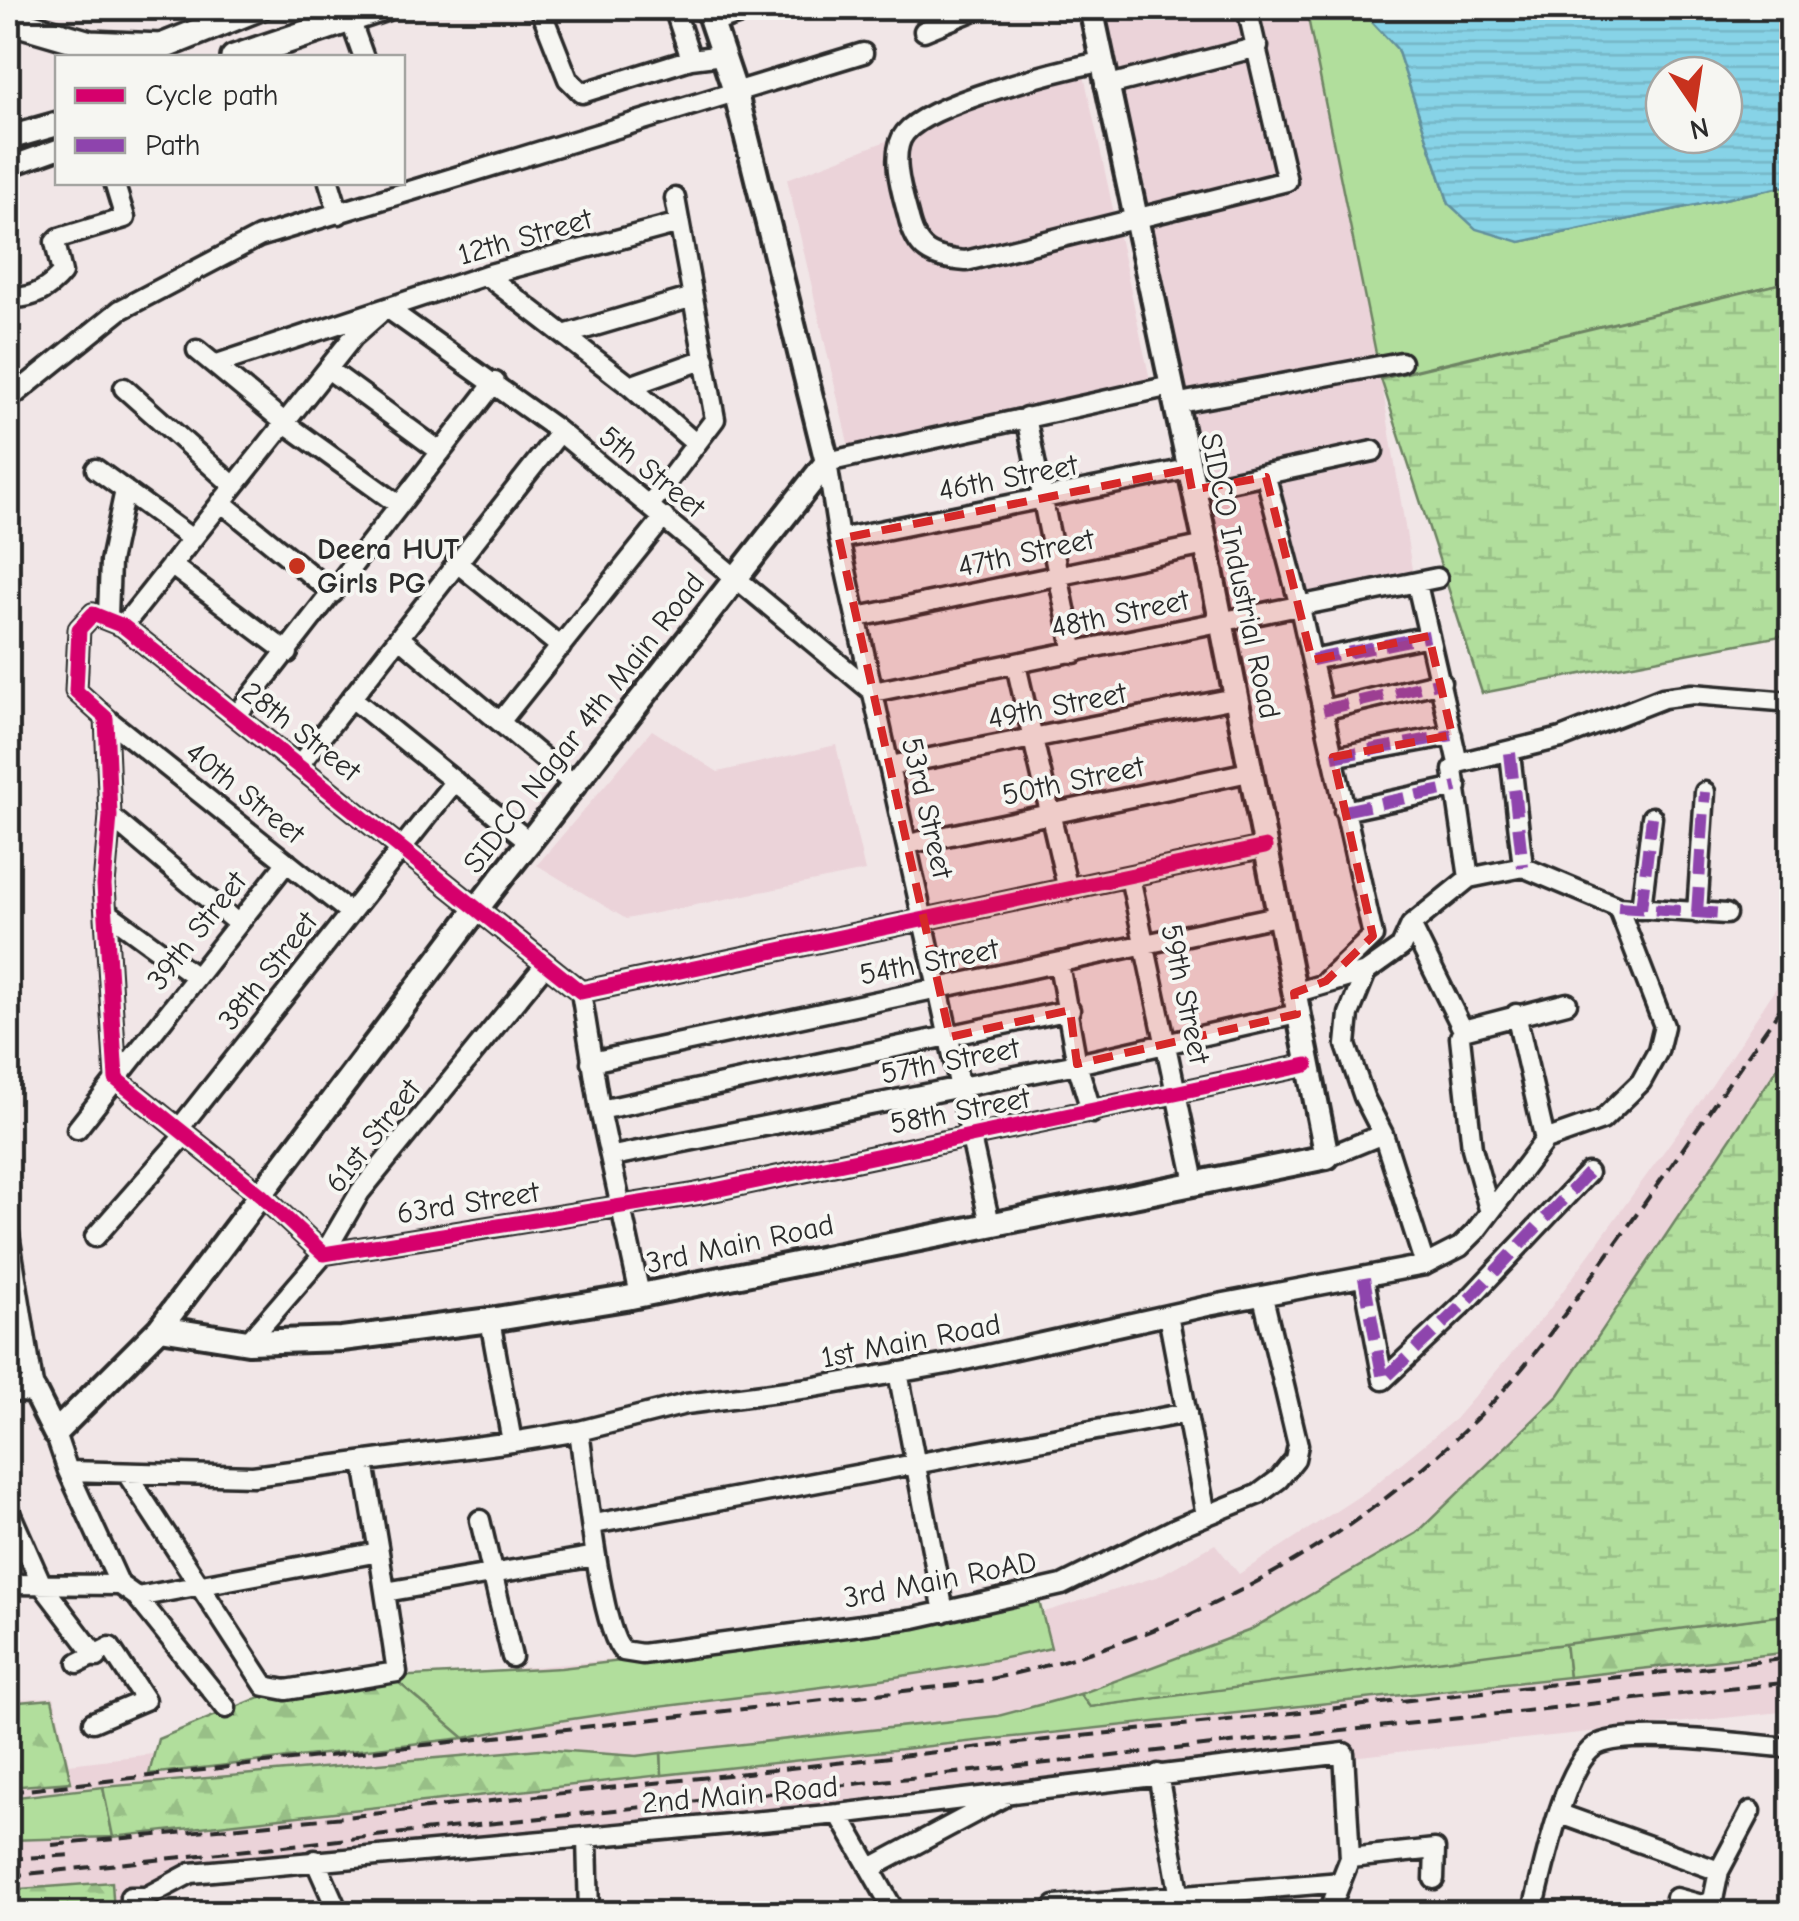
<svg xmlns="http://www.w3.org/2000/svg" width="1799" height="1921" viewBox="0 0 1799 1921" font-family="'Comic Neue',sans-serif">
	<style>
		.built { fill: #ebd3d9 }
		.green { fill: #b1de9c; stroke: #6e8464; stroke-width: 2.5 }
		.forest { fill: url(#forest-firs); stroke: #6e8464; stroke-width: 2.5 }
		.wetland { fill: url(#wetland-marsh); stroke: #6e8464; stroke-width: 2.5 }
		.water { fill: url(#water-rules); stroke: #62909c; stroke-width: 2.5; fill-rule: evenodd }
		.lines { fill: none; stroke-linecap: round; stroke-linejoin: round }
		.street-casing { stroke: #2b2b2b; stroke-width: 25 }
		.secondary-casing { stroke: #2b2b2b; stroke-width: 30 }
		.primary-casing { stroke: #2b2b2b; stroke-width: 32 }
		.street { stroke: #f6f6f2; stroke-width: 18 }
		.secondary { stroke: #f6f6f2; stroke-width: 22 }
		.primary { stroke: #f6f6f2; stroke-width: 25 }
		.rail { stroke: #2b2b2b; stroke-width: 4; stroke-dasharray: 15 8; stroke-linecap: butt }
		.quiet { stroke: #8e44ad; stroke-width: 12; stroke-dasharray: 25 12; stroke-linecap: butt }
		.cycleway-casing { stroke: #f6f6f2; stroke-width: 21 }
		.cycleway { stroke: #d6006c; stroke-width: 15 }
		.marked { fill: #d62828; fill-opacity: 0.2; stroke: #d62828; stroke-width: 8; stroke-dasharray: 20 12; stroke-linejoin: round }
		.poi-dot { fill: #c8321e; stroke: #f6f6f2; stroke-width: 4 }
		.labels { text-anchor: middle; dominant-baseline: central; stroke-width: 8; stroke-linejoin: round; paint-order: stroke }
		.street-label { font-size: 30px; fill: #2b2b2b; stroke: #f6f6f2 }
		.poi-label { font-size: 30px; font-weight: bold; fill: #2b2b2b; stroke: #f6f6f2; text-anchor: start }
	</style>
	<defs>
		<pattern id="forest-firs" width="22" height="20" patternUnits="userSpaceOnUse" patternTransform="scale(2.5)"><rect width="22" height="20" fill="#b1de9c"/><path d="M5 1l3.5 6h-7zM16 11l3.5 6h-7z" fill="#98bf87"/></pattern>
		<pattern id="wetland-marsh" width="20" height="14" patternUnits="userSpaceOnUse" patternTransform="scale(2.5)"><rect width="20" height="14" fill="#b1de9c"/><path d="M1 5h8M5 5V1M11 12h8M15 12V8" fill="none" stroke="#98bf87"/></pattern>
		<pattern id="water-rules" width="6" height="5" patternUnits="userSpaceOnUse" patternTransform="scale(2.5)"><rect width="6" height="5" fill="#87d3e7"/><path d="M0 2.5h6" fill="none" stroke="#75b5c6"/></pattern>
	</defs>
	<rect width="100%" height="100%" fill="#f1e6e7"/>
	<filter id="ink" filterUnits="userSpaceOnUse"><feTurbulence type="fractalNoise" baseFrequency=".01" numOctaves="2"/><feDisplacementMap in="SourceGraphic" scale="20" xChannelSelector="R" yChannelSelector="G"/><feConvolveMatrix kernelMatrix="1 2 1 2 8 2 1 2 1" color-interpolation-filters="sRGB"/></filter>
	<g filter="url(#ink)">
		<path class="built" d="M1104,8H1306L1381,378L1414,582L1232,622Z
			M1082,66L1151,384L850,452L787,179Z
			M652,730L718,772L836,745L865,871L626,919L537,865Z
			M1791,965V1711L183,1879L119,1892V1913L8,1914V1700L54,1697L69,1764L169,1752L265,1701L511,1669L611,1660L648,1667L978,1633L1159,1576L1215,1544L1239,1574L1367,1491L1455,1419L1549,1310L1712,1085Z"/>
		<path class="green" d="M1306,8H1359L1397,48L1449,204L1520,242L1791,185V281L1381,378Z
			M1038,1597L1051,1648C858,1693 659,1698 464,1738L392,1677L561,1668L681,1654Z
			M1565,1642L1569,1677L662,1775L661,1753L998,1716L1080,1694L1090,1707Z
			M103,1787L113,1837L8,1840V1798Z"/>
		<path class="forest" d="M1791,1614V1652L1569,1677L1565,1642Z
			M392,1677L464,1738L149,1774L158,1739L270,1693Z
			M52,1699L71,1782L8,1787V1703Z
			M540,1749L637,1756L661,1753L662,1775L113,1837L103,1787Z
			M112,1882L114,1913H8V1890Z"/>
		<path class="wetland" d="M1791,281V634L1482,693L1381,379Z
			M1791,1048V1614L1090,1707L1080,1694L1248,1631L1417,1533L1559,1395Z"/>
		<path class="water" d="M1359,8H1791V185L1520,242L1476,229L1449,204L1397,49ZM1664,75H1724V135H1664Z"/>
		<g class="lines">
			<g class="street-casing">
				<path id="street" d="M540,8L568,79L582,93L691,59L723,55
					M674,8L691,59
					M350,19L364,58
					M712,23L758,8
					M924,31L980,8
					M1100,62C1060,70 929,103 905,133C889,152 902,193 908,215C916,251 930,258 966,261L1287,181L1247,8
					M1105,86L1258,47
					M8,167L58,149
					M329,182L339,214
					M486,275L630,386L696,444
					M8,297C30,300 48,290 62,273L55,242L59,238L125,218L114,182
					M387,308L555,428L873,692L1437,578
					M564,335L693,297
					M197,350L285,423L399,505
					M217,364L486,275L679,223
					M328,369L441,452
					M630,386L705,359
					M124,388L234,486
					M8,400L120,310L259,237L863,53
					M1174,404L1401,362
					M1026,417L1074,653
					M96,469L192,539
					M1266,477L1299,603L1373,936L1326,981
					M1192,490L1373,451
					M221,502L333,593
					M650,505L715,419L675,198
					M839,539L1188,469
					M456,562L561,647
					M171,565L288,653
					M1417,584L1458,763
					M108,616L110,562L125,490
					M858,617L1206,545
					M123,626L353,337L379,314
					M401,639L576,786
					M1312,660L1429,636
					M1016,665L1068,890
					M353,699L531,843
					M1323,710L1441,682
					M236,716L495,382
					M106,718L349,912
					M500,722L664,517
					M1510,753L1523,867
					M1333,757L1452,735
					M299,765L560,432
					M890,766L1235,698
					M1344,811L1457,787
					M110,816L237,923
					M908,844L1249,772
					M1265,847L581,992L123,626L93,614L79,629L76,691L106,718L110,816L104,885L116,1079L261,1195L324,1254L696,1194L1307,1065
					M1130,877L1195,1182
					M1469,878L1453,770L1458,763L1561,738L1663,698L1693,694L1792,702
					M1618,907L1726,914
					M1641,909L1652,817
					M107,912L196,977
					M1697,913L1705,792
					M1411,925L1463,1030
					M1059,964L1077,1064L1092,1113
					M581,992L600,1110L640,1295
					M1294,993L1366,972
					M1516,1014L1545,1140
					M591,1062L1277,916
					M600,1110L1070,1010
					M77,1129L287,862
					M178,1130L455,781
					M613,1156L1077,1064L1297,1014
					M1327,1157L1383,1134
					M1489,1209L1472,1148L1460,1037L1463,1030L1567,1003
					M990,1224L839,539L827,462L1171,386
					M8,1228L34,1391
					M95,1237L183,1137
					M1364,1278L1383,1380L1469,1299L1588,1173
					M1168,1315L1206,1515
					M490,1320L512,1442
					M248,1342L324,1254L360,1192L545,965
					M898,1372L944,1612
					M579,1431C585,1470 600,1631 623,1651L642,1654L914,1618L1062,1585L1178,1527L1259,1494L1279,1479L1295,1459L1298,1445L1263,1297
					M55,1433L68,1471L253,1476L512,1442L579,1431L686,1404L809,1388L947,1364L1208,1306L1425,1265L1460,1247L1475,1232L1545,1140L1602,1120L1641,1082L1658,1051L1664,1026L1618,907L1523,867L1469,878L1411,925L1401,947L1366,972L1349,1014L1346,1045L1364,1097L1383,1134L1425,1265
					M68,1471L120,1585L137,1597L226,1708
					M127,1474L265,1686L286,1690L397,1672L379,1552
					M8,1508L42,1585L97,1657
					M480,1520L512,1657
					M594,1524L1187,1413
					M8,1584L120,1585
					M385,1592L596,1556
					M137,1597L379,1552L364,1462
					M78,1663L110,1647L145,1700L93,1722
					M1158,1774L1179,1892
					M839,1814L896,1914
					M1560,1814L1719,1871L1751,1811
					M587,1838L589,1914
					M1350,1858L1435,1849L1434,1879
					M315,1860L339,1914
					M871,1868L1002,1798
					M1676,1898L1702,1905L1713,1900L1719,1871
					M130,1914V1897H146L191,1873L839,1814L1344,1753L1350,1858L1328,1914
					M1056,1914L1055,1906L1341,1882
					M1532,1914C1542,1877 1564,1759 1599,1744C1632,1729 1751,1745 1792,1748"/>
			</g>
			<g class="secondary-casing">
				<path id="secondary" d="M8,138L58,124
					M160,1328L248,1342L342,1339L490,1320L626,1298L1327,1157L1206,545L1091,8
					M8,1389L34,1391L55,1433L160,1328L479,906L827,462L736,94L707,8"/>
			</g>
			<g class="primary-casing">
				<path id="primary" d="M8,20L90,44L161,47L258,8
					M234,58L383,8"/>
			</g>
			<use href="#street" class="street"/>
			<use href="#secondary" class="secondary"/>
			<use href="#primary" class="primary"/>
			<path class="rail" d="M8,1792L965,1684C1162,1647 1339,1557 1481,1414C1529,1366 1569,1308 1609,1253C1671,1167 1731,1079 1792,992
				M52,1845L354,1816L1792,1658
				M8,1859L72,1855
				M8,1876L1792,1682"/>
			<path class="quiet" d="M1312,660L1429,636
				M1323,710L1441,682
				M1510,753L1523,867
				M1333,757L1452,735
				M1344,811L1457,787
				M1618,907L1726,914
				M1641,909L1652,817
				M1697,913L1705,792
				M1364,1278L1383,1380L1469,1299L1588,1173"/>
			<g class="cycleway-casing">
				<path id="cycleway" d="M1265,847L581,992L123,626L93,614L79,629L76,691L106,718L110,816L104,885L116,1079L261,1195L324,1254L696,1194L1307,1065"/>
			</g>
			<use href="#cycleway" class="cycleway"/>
		</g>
	</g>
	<path class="marked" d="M1188,469L1192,490L1266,477L1312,660L1429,636L1452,735L1333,757L1373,936L1326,981L1294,993L1297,1014L1077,1064L1070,1010L950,1037L839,539Z"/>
	<circle class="poi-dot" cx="297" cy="566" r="10"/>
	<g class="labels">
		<g class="street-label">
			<text transform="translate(525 237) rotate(-16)">12th Street</text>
			<text transform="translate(652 472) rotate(39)">5th Street</text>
			<text transform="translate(1008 478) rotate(-11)">46th Street</text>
			<text transform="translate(1026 553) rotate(-12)">47th Street</text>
			<text transform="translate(1240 576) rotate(78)">SIDCO Industrial Road</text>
			<text transform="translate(1120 614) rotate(-12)">48th Street</text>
			<text transform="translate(1057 706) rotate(-11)">49th Street</text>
			<text transform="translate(584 723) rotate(-52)">SIDCO Nagar 4th Main Road</text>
			<text transform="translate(301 732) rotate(38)">28th Street</text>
			<text transform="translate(1073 781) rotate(-12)">50th Street</text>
			<text transform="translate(245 793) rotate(39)">40th Street</text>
			<text transform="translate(927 808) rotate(77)">53rd Street</text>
			<text transform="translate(197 931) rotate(-52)">39th Street</text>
			<text transform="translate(929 962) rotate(-11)">54th Street</text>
			<text transform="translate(268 971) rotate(-52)">38th Street</text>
			<text transform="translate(1185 994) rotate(78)">59th Street</text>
			<text transform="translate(950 1061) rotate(-11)">57th Street</text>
			<text transform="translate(960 1111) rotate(-11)">58th Street</text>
			<text transform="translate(373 1136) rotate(-52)">61st Street</text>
			<text transform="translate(468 1203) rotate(-9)">63rd Street</text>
			<text transform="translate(740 1244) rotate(-12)">3rd Main Road</text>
			<text transform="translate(911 1341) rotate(-11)">1st Main Road</text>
			<text transform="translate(940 1580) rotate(-11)">3rd Main RoAD</text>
			<text transform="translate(740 1795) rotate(-5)">2nd Main Road</text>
		</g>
		<g class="poi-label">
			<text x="317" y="549">Deera HUT<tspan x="317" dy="34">Girls PG</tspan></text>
		</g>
	</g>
	<rect width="1799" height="1921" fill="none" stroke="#f6f6f2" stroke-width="40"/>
	<rect x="20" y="20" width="1759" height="1881" fill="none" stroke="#2b2b2b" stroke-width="4" filter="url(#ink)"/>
	<rect x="55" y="55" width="350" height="130" fill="#f6f6f2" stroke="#a5a5a2" stroke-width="2.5"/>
	<rect x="75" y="88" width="50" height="15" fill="#d6006c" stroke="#a5a5a2" stroke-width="2.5"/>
	<text x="145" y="105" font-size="30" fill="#2b2b2b">Cycle path</text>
	<rect x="75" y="138" width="50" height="15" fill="#8e44ad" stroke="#a5a5a2" stroke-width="2.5"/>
	<text x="145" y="155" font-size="30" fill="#2b2b2b">Path</text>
	<g transform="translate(1694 105) rotate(167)"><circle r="48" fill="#f6f6f2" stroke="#a5a5a2" stroke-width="2.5"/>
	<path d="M0-8L18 38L0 25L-18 38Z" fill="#c8321e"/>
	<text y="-15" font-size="28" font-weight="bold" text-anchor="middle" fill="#2b2b2b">N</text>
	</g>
</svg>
